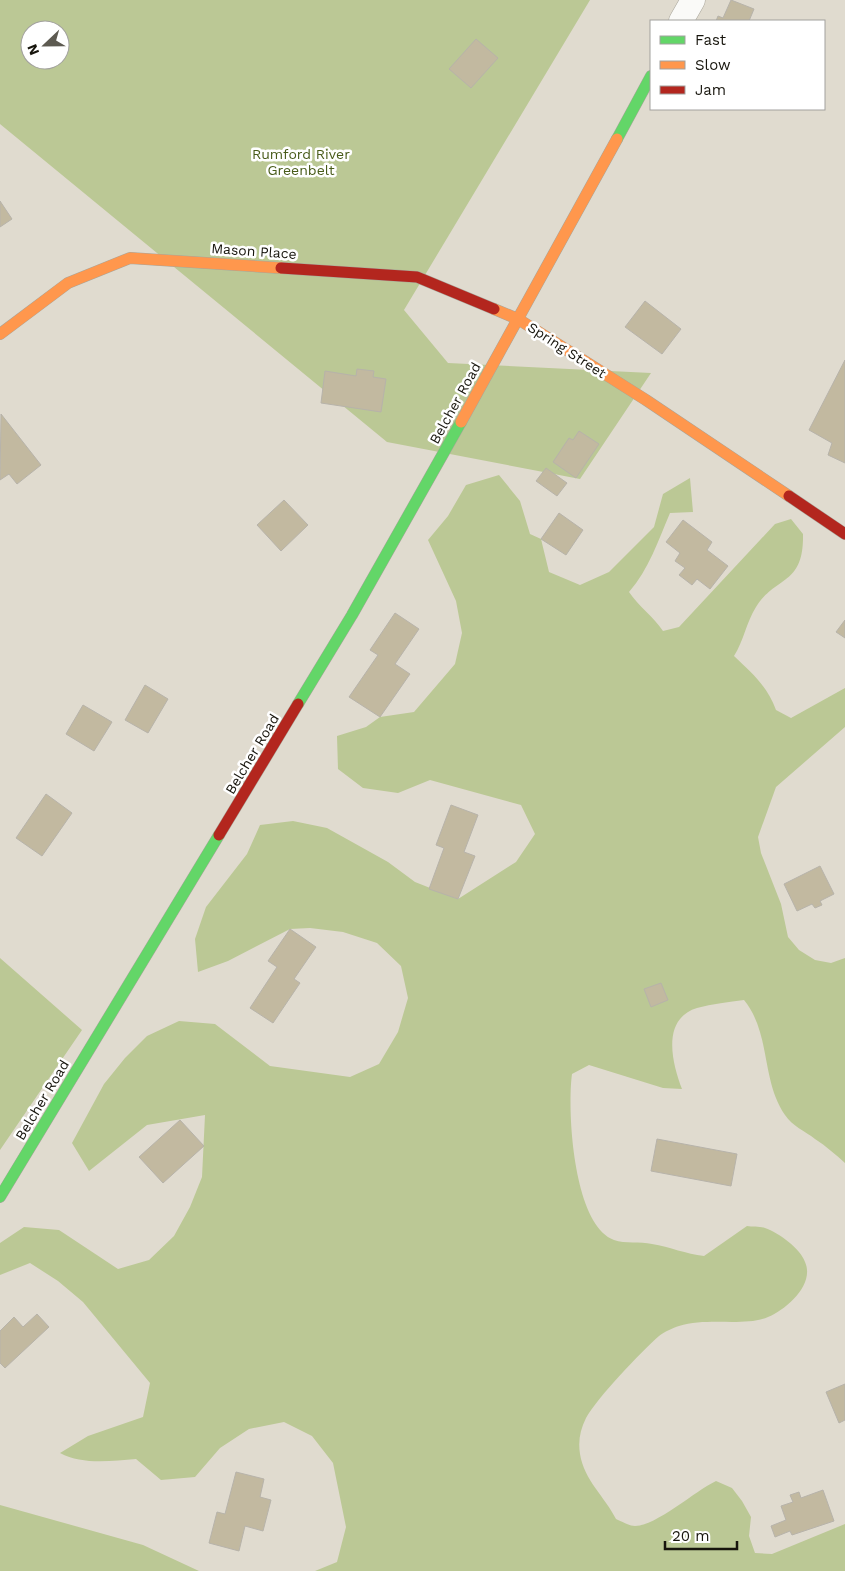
<svg xmlns="http://www.w3.org/2000/svg" width="845" height="1571" viewBox="0 0 845 1571" font-family="'Work Sans',sans-serif">
	<style>
		.green { fill: #bbc895; fill-rule: evenodd }
		.building { fill: #c2b9a0; stroke: #b7b3aa }
		.lines { fill: none; stroke-linecap: round; stroke-linejoin: round }
		.street-casing { stroke: #a8a59b; stroke-width: 25 }
		.fast-casing { stroke: #a8a59b; stroke-width: 12 }
		.slow-casing { stroke: #a8a59b; stroke-width: 12 }
		.jam-casing { stroke: #a8a59b; stroke-width: 12 }
		.street { stroke: #fafaf8; stroke-width: 24 }
		.fast { stroke: #63d668; stroke-width: 11 }
		.slow { stroke: #ff974d; stroke-width: 11 }
		.jam { stroke: #b3261e; stroke-width: 11 }
		.labels { text-anchor: middle; dominant-baseline: central; stroke-width: 5; stroke-linejoin: round; paint-order: stroke }
		.park-label { font-size: 14px; fill: #485b19; stroke: #fff }
		.street-label { font-size: 14px; fill: #17150d; stroke: #fff }
	</style>
	<rect width="100%" height="100%" fill="#e0dbcf"/>
	<path class="green" d="M0,0H590L404,310L448,363L651,373L580,479L387,442L0,124ZM30,30H60V60H30Z
		M499,475L520,501L530,534L541,539L549,572L580,585L609,572L654,527L663,494L690,478L693,512L670,513C658,541 649,569 629,592C639,607 653,616 663,631L679,627L775,524L791,519L803,534C804,586 776,575 756,607C746,623 744,640 734,656C752,673 767,686 776,710L791,718L845,688V727L776,787L758,837L761,853L781,904L788,937L799,950L815,960L831,963L845,958V1163C836,1155 826,1146 815,1139C805,1131 792,1126 785,1115C761,1080 771,1033 744,1000C729,1002 712,1004 697,1008C661,1019 672,1063 682,1089L663,1088L589,1065L572,1074C567,1110 573,1225 614,1240C625,1244 640,1241 652,1244C670,1247 686,1254 704,1256L747,1226C752,1227 760,1226 765,1228C779,1233 800,1248 805,1262C815,1284 787,1309 768,1317C745,1327 708,1317 679,1326C673,1328 664,1332 659,1336C641,1352 597,1398 586,1418C580,1430 578,1441 580,1454C584,1480 605,1497 616,1519C621,1521 629,1526 635,1526C656,1526 695,1491 716,1481L732,1488L742,1501L751,1517L749,1536L755,1553L772,1554L845,1524V1571H315L337,1562L346,1527L333,1463L312,1436L284,1422L249,1429L220,1448L195,1477L161,1480L136,1459C111,1461 82,1465 60,1453L88,1436L143,1417L150,1383L83,1302L58,1281L30,1263L0,1275V1243L24,1227L59,1230L118,1269L149,1260L174,1236L190,1207L202,1177L205,1115L147,1125L89,1171L72,1143L104,1084L125,1058L147,1036L179,1021L215,1024L270,1066L350,1077L379,1064L398,1032L408,998L401,966L377,943L343,932L310,928L290,929L228,961L198,972L195,939L206,907L247,854L260,825L293,821L327,828L388,862L415,882L458,899L516,862L535,834L521,805L430,780L398,793L363,788L338,769L337,736L366,727L380,717L414,712L455,664L462,633L456,601L428,540L448,516L466,485Z
		M0,958L82,1030L0,1150Z
		M0,1505L143,1545L199,1571H0Z"/>
	<path class="building" d="M731,0L754,9L749,21H716L718,16L723,18Z
		M476,39L498,58L471,88L449,69Z
		M0,201L12,219L0,227Z
		M645,301L681,329L662,354L625,327Z
		M845,360V463L828,455L832,443L809,430Z
		M357,369L374,371L373,377L386,379L381,412L321,403L325,371L356,376Z
		M1,414L41,465L17,484L9,474L0,480Z
		M579,431L599,444L576,478L553,462L569,438L573,440Z
		M546,468L567,483L557,496L536,481Z
		M284,500L308,525L281,551L257,525Z
		M559,513L583,530L566,555L541,539Z
		M683,520L712,542L707,550L728,566L710,589L697,579L692,585L679,575L685,568L675,561L680,553L666,542Z
		M395,613L419,629L395,664L410,674L380,717L349,697L378,655L370,650Z
		M845,620V638L836,632Z
		M145,685L168,699L148,733L125,720Z
		M83,705L112,722L94,751L66,734Z
		M46,794L72,813L42,856L16,838Z
		M451,805L478,815L464,852L475,856L458,899L429,889L444,848L436,845Z
		M820,866L834,894L820,901L822,905L815,908L812,904L797,911L784,884Z
		M290,929L316,947L294,979L300,983L273,1023L250,1008L277,967L268,961Z
		M661,983L668,1000L651,1007L644,989Z
		M180,1120L204,1146L163,1183L139,1157Z
		M657,1139L737,1154L731,1186L651,1171Z
		M37,1314L49,1327L5,1368L0,1363V1331L14,1317L23,1327Z
		M845,1384V1420L839,1423L826,1392Z
		M236,1472L264,1479L260,1497L271,1500L263,1531L245,1526L239,1551L209,1543L217,1512L225,1514Z
		M823,1490L834,1521L792,1535L790,1531L775,1537L771,1526L786,1520L781,1506L793,1502L790,1495L799,1492L801,1498Z"/>
	<g class="lines">
		<g class="street-casing">
			<path id="street" d="M681,21L693,0"/>
		</g>
		<g class="fast-casing">
			<path id="fast" d="M617,139L651,76
				M298,704L352,615L461,422
				M0,1197L219,835"/>
		</g>
		<g class="slow-casing">
			<path id="slow" d="M494,309L518,319L646,400L789,496
				M0,334L68,283L130,258L281,268
				M461,422L617,139"/>
		</g>
		<g class="jam-casing">
			<path id="jam" d="M281,268L417,277L494,309
				M789,496L845,534
				M219,835L298,704"/>
		</g>
		<use href="#street" class="street"/>
		<use href="#fast" class="fast"/>
		<use href="#slow" class="slow"/>
		<use href="#jam" class="jam"/>
	</g>
	<g class="labels">
		<g class="park-label">
			<text x="301" y="154">Rumford River<tspan x="301" dy="16">Greenbelt</tspan></text>
		</g>
		<g class="street-label">
			<text transform="translate(254 251) rotate(4)">Mason Place</text>
			<text transform="translate(567 350) rotate(33)">Spring Street</text>
			<text transform="translate(455 403) rotate(-61)">Belcher Road</text>
			<text transform="translate(252 754) rotate(-59)">Belcher Road</text>
			<text transform="translate(42 1100) rotate(-59)">Belcher Road</text>
		</g>
	</g>
	<rect x="650" y="20" width="175" height="90" fill="#ffffff" stroke="#a2a19e"/>
	<rect x="660" y="36" width="25" height="8" fill="#63d668" stroke="#a2a19e"/>
	<text x="695" y="45" font-size="15" fill="#17150d">Fast</text>
	<rect x="660" y="61" width="25" height="8" fill="#ff974d" stroke="#a2a19e"/>
	<text x="695" y="70" font-size="15" fill="#17150d">Slow</text>
	<rect x="660" y="86" width="25" height="8" fill="#b3261e" stroke="#a2a19e"/>
	<text x="695" y="95" font-size="15" fill="#17150d">Jam</text>
	<g transform="translate(45 45) rotate(248)"><circle r="24" fill="#ffffff" stroke="#a2a19e"/>
	<path d="M0-4L9 19L0 12L-9 19Z" fill="#5d5a51"/>
	<text y="-8" font-size="14" font-weight="bold" text-anchor="middle" fill="#17150d">N</text>
	</g>
	<path d="M665 1541v8h72v-8" fill="none" stroke="#17150d" stroke-width="2.5"/>
	<text x="672" y="1541" font-size="15" fill="#17150d" stroke="#ffffff" stroke-width="4" paint-order="stroke">20 m</text>
</svg>
